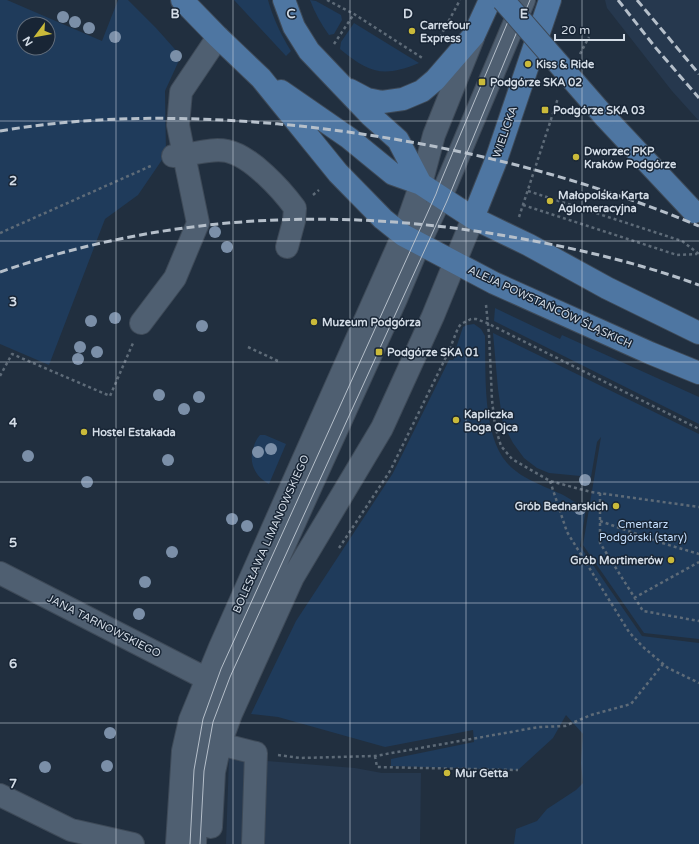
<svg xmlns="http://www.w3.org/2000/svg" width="699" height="844" viewBox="0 0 699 844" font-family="'Varela Round',sans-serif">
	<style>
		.built { fill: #26384e }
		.green { fill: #1f3b5b; fill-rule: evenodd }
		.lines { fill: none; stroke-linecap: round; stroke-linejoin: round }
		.minor-casing { stroke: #3e4a58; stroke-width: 24 }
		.major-casing { stroke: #3e4a58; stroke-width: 24 }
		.path { stroke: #5e6b78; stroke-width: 2.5; stroke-dasharray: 3 3; stroke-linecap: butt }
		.minor { stroke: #4f5f71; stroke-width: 22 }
		.major { stroke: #4e76a2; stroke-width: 22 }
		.tram { stroke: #b5bfca; stroke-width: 1 }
		.rail { stroke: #b5bfca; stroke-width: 3; stroke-dasharray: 8 4; stroke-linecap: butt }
		.major-bridge-casing { stroke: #3e4a58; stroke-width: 24; stroke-linecap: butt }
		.major-bridge { stroke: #4e76a2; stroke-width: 22 }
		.tree { fill: #7b8fa8 }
		.grid { fill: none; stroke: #d3dce6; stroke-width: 1; stroke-opacity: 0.55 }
		.poi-dot { fill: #caba3a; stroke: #182535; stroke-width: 1.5 }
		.labels { text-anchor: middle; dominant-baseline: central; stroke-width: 3; stroke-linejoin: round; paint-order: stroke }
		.poi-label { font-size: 11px; font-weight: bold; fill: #d3dce6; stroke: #182535; text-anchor: start }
		.street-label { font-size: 11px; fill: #d3dce6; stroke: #182535 }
		.park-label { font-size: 11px; fill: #c4defd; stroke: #182535 }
		.grid-label { font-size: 13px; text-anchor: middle; font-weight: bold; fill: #d3dce6; stroke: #182535; stroke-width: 3; stroke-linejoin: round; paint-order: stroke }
	</style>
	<rect width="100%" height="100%" fill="#212f3f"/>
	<path class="built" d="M605,0H699V121L672,91L607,8Z
		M229,758L355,768L382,773H421L420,844H226Z"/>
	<path class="green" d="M0,0H7L102,41L118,0H128L156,28L181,56L165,91L166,154L138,195L105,219L49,365L0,344ZM24,24H48V48H24Z
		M234,0H268C273,18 281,35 291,51L286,56Z
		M310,0L316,1L341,15L342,20L334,34L329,35C321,24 315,13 310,0Z
		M354,23L419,63C383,78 369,73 340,49L341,42Z
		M495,308L560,339L562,335L699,397V424L494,321Z
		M474,324L481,329L485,336C486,373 482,434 507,463C522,480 545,486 565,496C572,500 579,505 586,508L580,546L642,636L699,643V844H514L516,829L537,821L547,809L576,790L583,783L581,763L583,734L566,715L553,738L518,770L391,766V759L474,742L473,730L385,747L278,717L251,714L296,621L393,473L449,360H453L456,356L454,354L463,327L467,325Z
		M493,333L699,434V639L644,633L583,545L601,437L597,442L591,477L549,473L537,468L524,458L513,443L503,424L498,389Z
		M260,435H265L286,444L269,484C254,476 248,461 254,446C255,442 257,438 260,435Z"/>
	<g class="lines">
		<g class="minor-casing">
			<path id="minor" d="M218,37L181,92L178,125L184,155C198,153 213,148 227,151C251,156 281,189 295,208L294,221L287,247
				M141,323L175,278L198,223L184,155L173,156
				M0,573L207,679
				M220,744L256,753L253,844
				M0,795L71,830L133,844
				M211,827L214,772L220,744L231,714L293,577L382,428L433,316L473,218
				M177,844L183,751L190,720L220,647L403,235L421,184L434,135L473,38
				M195,844L198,770L207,721L223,680L396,299L419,244L441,197L524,0"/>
		</g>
		<g class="major-casing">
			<path id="major" d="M182,0L218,37L261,78L338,173L383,219L403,235L494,283L650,353L699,373
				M284,0L294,27L309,51L370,115L398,140L421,184
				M350,90L367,99L382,102L403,99L422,91L435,80L474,35L490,0
				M281,91L349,138L393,174L421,184L473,218L529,245L607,288L699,333
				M605,117L694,212
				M473,218L495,163L550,0"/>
		</g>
		<path class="path" d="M327,0L354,14L424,59
			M440,37L460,0
			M334,44L354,14
			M580,54L589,37
			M528,191L682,241L699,254
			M313,195L319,190
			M523,205L677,255L697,254
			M519,217L558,98
			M0,233L153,165
			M486,305L489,334L492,400L495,426L501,446L512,459L550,481L591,492L699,507
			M248,347L280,362
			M0,376L12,354L110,396L133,343
			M550,481L567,532L629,632L643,647L668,668L699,683
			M600,493V543L643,611L699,621
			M600,521L662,543L699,554
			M339,548L390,471L449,351L458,328L461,324L471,319H476L487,323L699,429
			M634,598L699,562
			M278,755L300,758L375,756L539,727L565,726L591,715L631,704L663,664
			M375,756L377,767L518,770"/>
		<use href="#minor" class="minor"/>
		<use href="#major" class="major"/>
		<path class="tram" d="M190,844L194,770L203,719L221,669L436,194L440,183L517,0
			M200,844L204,771L213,722L230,677L447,201L530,0"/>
		<path class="rail" d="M618,0L655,47L699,98
			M637,0L699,74
			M0,131C99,114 200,116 300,126C437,141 572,173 699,226
			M0,272C167,214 338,206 512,237C575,248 639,263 699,285"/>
		<g class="major-bridge-casing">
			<path id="major-bridge" d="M503,0L605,117"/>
		</g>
		<use href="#major-bridge" class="major-bridge"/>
	</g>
	<g class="tree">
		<circle cx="63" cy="17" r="6"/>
		<circle cx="75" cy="22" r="6"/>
		<circle cx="89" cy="28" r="6"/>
		<circle cx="115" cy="37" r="6"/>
		<circle cx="176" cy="56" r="6"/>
		<circle cx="215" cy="232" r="6"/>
		<circle cx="227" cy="247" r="6"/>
		<circle cx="115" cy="318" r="6"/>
		<circle cx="91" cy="321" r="6"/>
		<circle cx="202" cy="326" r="6"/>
		<circle cx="80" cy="347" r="6"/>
		<circle cx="97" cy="352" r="6"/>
		<circle cx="78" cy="359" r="6"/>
		<circle cx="159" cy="395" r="6"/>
		<circle cx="199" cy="397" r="6"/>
		<circle cx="184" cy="409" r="6"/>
		<circle cx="271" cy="449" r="6"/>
		<circle cx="258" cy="452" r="6"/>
		<circle cx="28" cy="456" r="6"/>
		<circle cx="168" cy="460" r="6"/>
		<circle cx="585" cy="480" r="6"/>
		<circle cx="87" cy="482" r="6"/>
		<circle cx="580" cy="509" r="6"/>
		<circle cx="232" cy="519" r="6"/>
		<circle cx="247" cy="526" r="6"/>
		<circle cx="172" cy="552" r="6"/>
		<circle cx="145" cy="582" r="6"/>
		<circle cx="139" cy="614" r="6"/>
		<circle cx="110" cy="733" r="6"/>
		<circle cx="107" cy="766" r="6"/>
		<circle cx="45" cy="767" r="6"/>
	</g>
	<path class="grid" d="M116,0V844M233,0V844M350,0V844M466,0V844M582,0V844M0,121H699M0,241H699M0,362H699M0,482H699M0,603H699M0,723H699"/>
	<g class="poi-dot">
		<circle cx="412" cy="31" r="4"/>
		<circle cx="528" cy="64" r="4"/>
		<rect x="478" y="78" width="8" height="8" rx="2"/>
		<rect x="541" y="106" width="8" height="8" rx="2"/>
		<circle cx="576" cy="157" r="4"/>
		<circle cx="550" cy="201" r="4"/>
		<circle cx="314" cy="322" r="4"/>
		<rect x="375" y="348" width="8" height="8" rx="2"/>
		<circle cx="456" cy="420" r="4"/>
		<circle cx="84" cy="432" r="4"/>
		<circle cx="616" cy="506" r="4"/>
		<circle cx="671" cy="560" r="4"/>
		<circle cx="447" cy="773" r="4"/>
	</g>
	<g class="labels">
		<g class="poi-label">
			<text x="420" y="25">Carrefour<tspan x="420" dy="13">Express</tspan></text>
			<text x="536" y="64">Kiss &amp; Ride</text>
			<text x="490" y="82">Podgórze SKA 02</text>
			<text x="553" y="110">Podgórze SKA 03</text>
			<text x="584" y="151">Dworzec PKP<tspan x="584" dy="13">Kraków Podgórze</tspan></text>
			<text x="558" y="195">Małopolska Karta<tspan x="558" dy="13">Aglomeracyjna</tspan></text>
			<text x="322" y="322">Muzeum Podgórza</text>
			<text x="387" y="352">Podgórze SKA 01</text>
			<text x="464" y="414">Kapliczka<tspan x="464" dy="13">Boga Ojca</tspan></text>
			<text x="92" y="432">Hostel Estakada</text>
			<text x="608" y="506" text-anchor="end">Grób Bednarskich</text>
			<text x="663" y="560" text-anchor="end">Grób Mortimerów</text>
			<text x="455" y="773">Mur Getta</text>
		</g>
		<g class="street-label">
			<text transform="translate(505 132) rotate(-71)">WIELICKA</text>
			<text transform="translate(550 307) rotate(25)">ALEJA POWSTAŃCÓW ŚLĄSKICH</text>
			<text transform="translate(271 534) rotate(-66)">BOLESŁAWA LIMANOWSKIEGO</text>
			<text transform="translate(104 626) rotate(27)">JANA TARNOWSKIEGO</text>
		</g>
		<g class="park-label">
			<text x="643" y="524">Cmentarz<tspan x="643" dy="13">Podgórski (stary)</tspan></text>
		</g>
	</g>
	<g class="grid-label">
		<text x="175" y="18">B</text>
		<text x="291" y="18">C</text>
		<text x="408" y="18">D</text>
		<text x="524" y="18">E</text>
		<text x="13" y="185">2</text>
		<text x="13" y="306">3</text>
		<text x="13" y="427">4</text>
		<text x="13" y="547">5</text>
		<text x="13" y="668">6</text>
		<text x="13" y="788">7</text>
	</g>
	<g transform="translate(36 36) rotate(238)"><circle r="19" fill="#182535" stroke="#636e7c"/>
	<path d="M0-3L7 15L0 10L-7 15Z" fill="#caba3a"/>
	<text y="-6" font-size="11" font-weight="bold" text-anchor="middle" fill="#d3dce6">N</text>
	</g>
	<path d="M555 34v6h69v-6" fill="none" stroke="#d3dce6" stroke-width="2"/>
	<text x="561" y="34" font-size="12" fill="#d3dce6" stroke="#182535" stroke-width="3" paint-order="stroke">20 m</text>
</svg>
